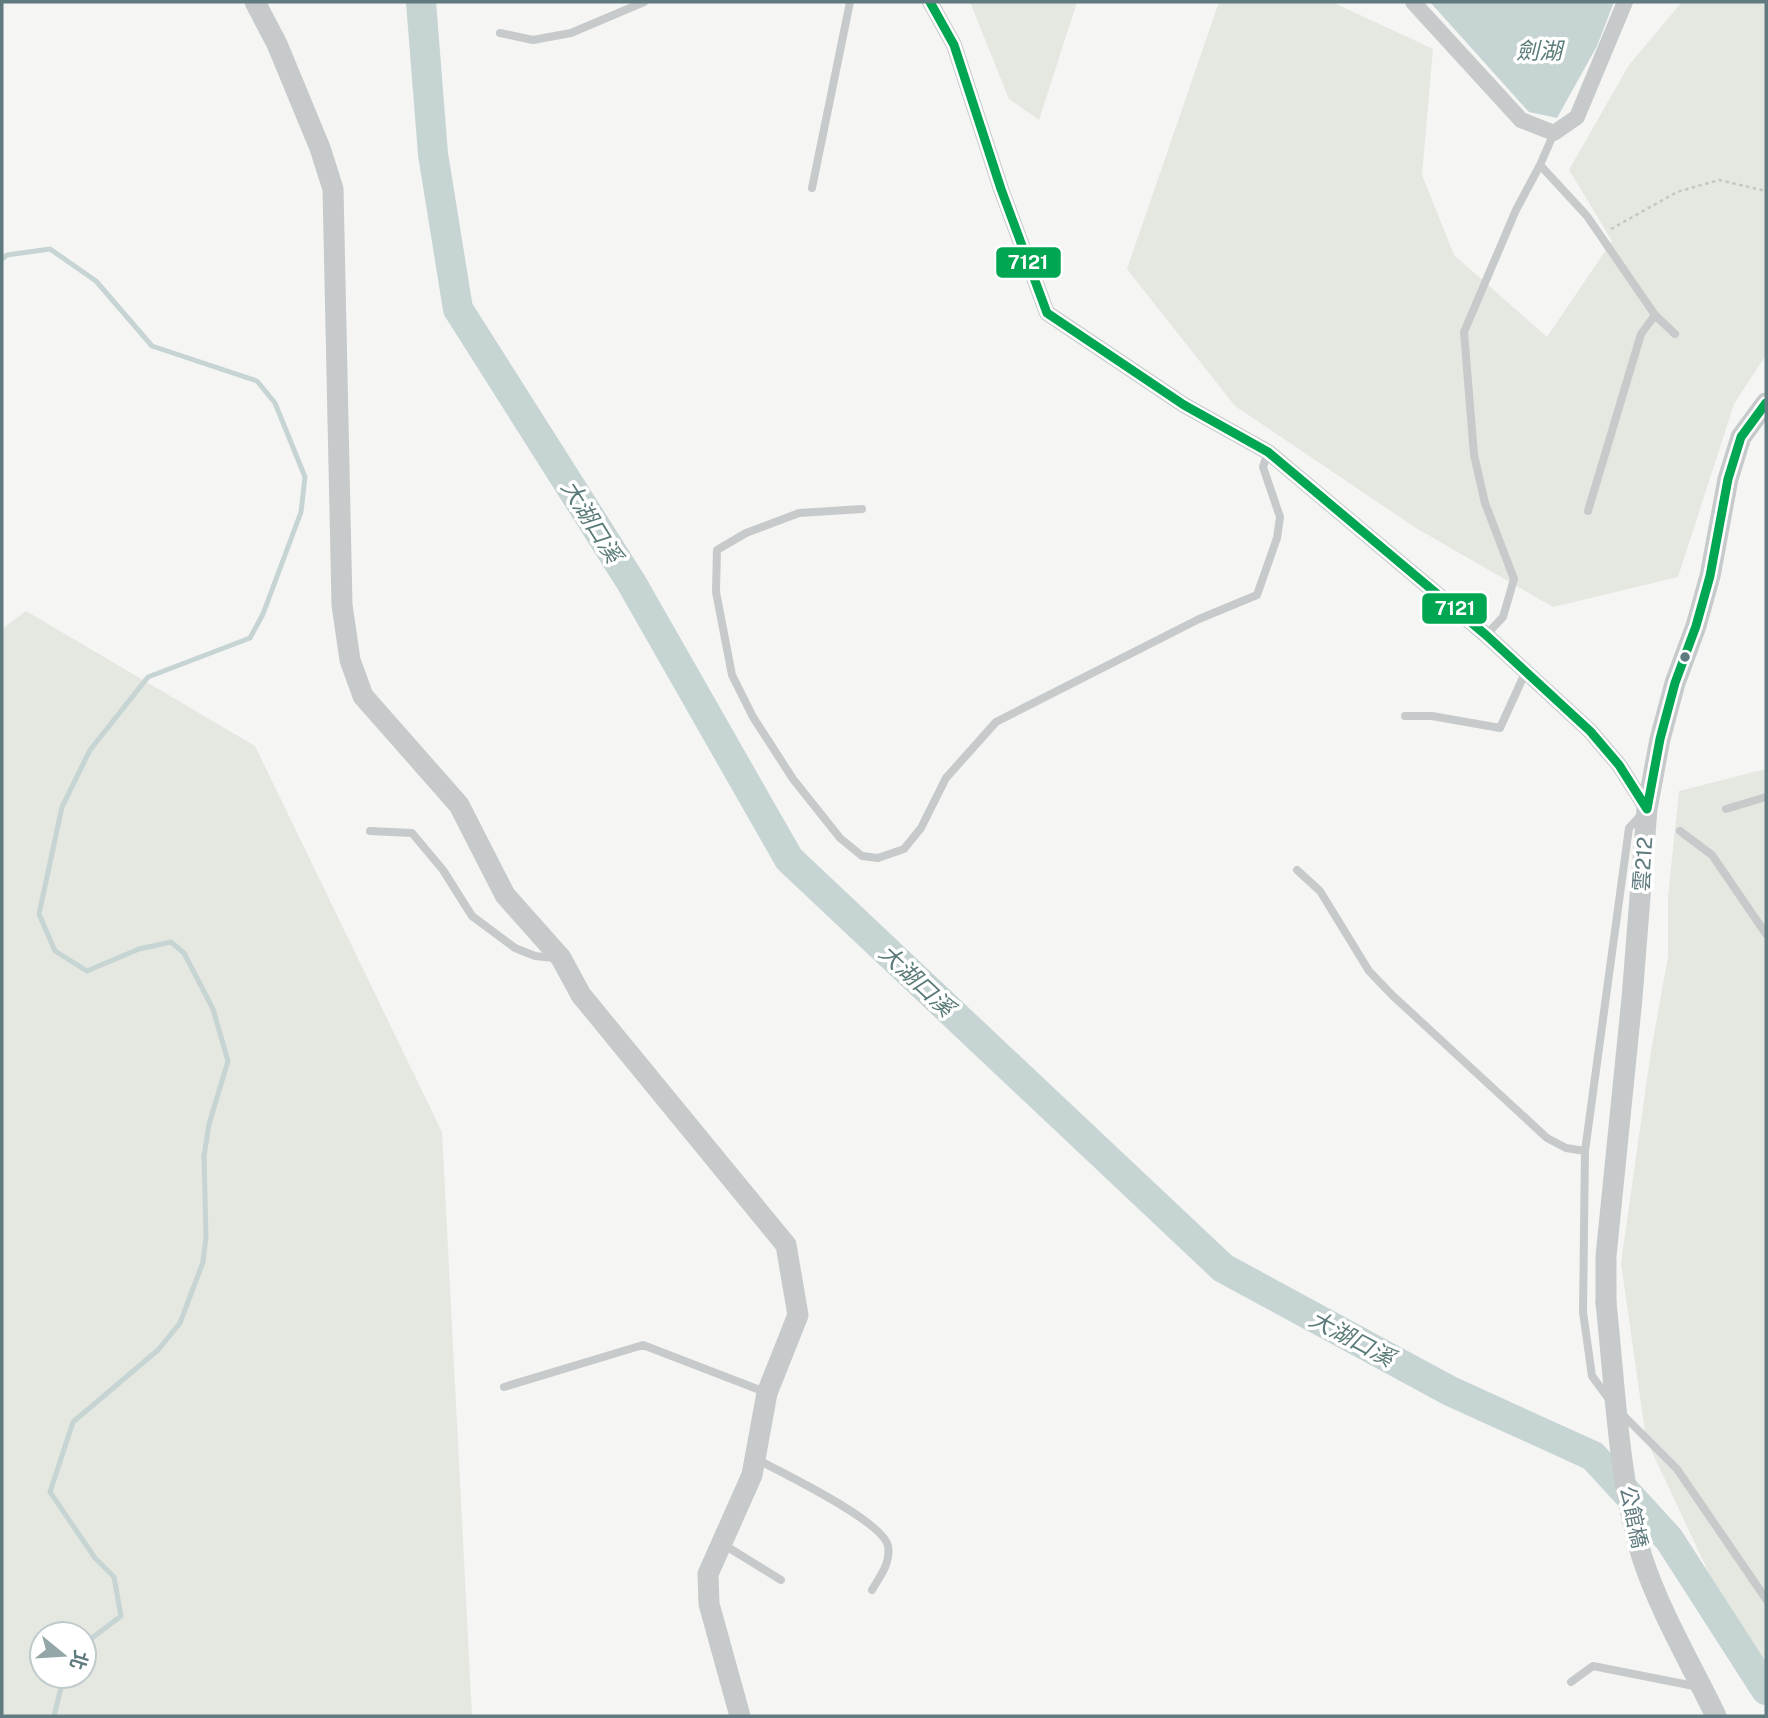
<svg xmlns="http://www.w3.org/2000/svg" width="1768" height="1718" viewBox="0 0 1768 1718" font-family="'Public Sans','Noto Sans TC',sans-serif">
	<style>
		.green { fill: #e5e7e1; fill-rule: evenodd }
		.water { fill: #c6d4d3 }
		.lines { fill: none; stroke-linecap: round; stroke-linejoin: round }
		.stream { stroke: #c6d4d3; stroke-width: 5 }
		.river { stroke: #c6d4d3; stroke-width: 30 }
		.path { stroke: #c5c7c7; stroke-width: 2.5; stroke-dasharray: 3.5 3.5; stroke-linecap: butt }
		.service { stroke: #c7caca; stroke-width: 8 }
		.minor { stroke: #c7caca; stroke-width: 16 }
		.tertiary { stroke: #c7caca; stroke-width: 21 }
		.tertiary-bridge { stroke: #c7caca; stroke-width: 21 }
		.bus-1-casing { stroke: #fff; stroke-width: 14 }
		.bus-1 { stroke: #00a651; stroke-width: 9 }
		.bus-dot { fill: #607b7f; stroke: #fff; stroke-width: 2.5 }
		.labels { text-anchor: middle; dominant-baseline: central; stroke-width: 7; stroke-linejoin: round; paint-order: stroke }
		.street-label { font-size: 21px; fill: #607b7f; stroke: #fff }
		.water-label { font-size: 23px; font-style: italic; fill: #5a7b79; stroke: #fff }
		.line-badge { stroke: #fff; stroke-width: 2.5 }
		.badge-label { font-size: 19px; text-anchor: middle; font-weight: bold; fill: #fff }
	</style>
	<rect width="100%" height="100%" fill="#f5f5f4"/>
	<path class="green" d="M970,2H1077L1039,120L1009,99Z
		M1219,2H1332L1433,49L1422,175L1454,255L1547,337L1612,241L1569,170L1629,65L1682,2H1766V355L1734,404L1678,577L1553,607L1416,528L1235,406L1127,269Z
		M26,611L255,746L442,1132L472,1716H2V629ZM42,1634H84V1676H42Z
		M1766,769V1695L1646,1439L1621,1263L1651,1051L1668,957V897L1679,791Z"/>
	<path class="water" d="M1430,2H1614L1597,46L1557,118L1529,112Z"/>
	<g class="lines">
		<path class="stream" d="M2,259L7,255L50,249L96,281L152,346L257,381L275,403L305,477L301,512L263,614L250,638L148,677L90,750L62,807L39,914L55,951L87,971L139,949L171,942L184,953L213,1009L228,1061L209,1124L204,1156L206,1237L203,1262L180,1323L158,1350L73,1422L50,1492L95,1558L114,1577L121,1616L84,1644
			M54,1716L64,1676"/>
		<path class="river" d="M421,2L433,154L458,309L631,582L789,859L1223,1268L1450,1391L1593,1456L1669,1539L1766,1690"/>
		<path class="path" d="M1611,229L1677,192L1719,180L1766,191"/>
		<path class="service" d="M500,33L533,40L571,33L644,2
			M1554,133L1540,165L1587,216L1655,315L1675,334
			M812,188L850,2
			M862,509L799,513L746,533L717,550L716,592L732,675L753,717L793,779L840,838L862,856L878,858L904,849L921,828L946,778L996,722L1199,619L1257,595L1277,538L1280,517L1263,467L1268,452
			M1588,511L1641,334L1655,315
			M1486,635L1503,617L1514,579L1485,503L1474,455L1464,332L1516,210L1540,165
			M1405,716H1432L1500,728L1526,671
			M1726,809L1766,797
			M370,831L412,833L443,870L472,916L515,948L535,956L554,958
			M1680,831L1712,855L1766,934
			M1297,870L1320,891L1369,971L1392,995L1547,1138L1566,1148L1585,1151
			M504,1387L643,1345L765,1392
			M1609,1399L1592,1376L1583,1312L1585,1151L1629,828L1642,814
			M1622,1414L1677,1469L1766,1599
			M758,1460C783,1473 883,1521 888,1546C891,1563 880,1576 872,1590
			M721,1543L781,1580
			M1571,1682L1593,1666L1699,1687"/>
		<path class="minor" d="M930,2L954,45L1001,189L1047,313L1184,405L1268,452L1486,635L1590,731L1619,765L1647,809
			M1413,2L1521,120L1554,133L1577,117L1625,2"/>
		<path class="tertiary" d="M255,2L277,44L320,148L333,189L342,605L350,660L363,696L459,805L505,895L561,958L581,995L786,1245L798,1315L767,1393L752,1475L708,1574L709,1604L740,1716
			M1606,1303V1256L1632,998L1647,809L1660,739L1675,683L1696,626L1710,576L1728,479L1741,437L1766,403"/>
		<path class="tertiary-bridge" d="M1606,1303C1615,1385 1618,1478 1642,1557C1660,1612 1691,1664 1716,1716"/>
		<g class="bus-1-casing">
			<path id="bus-1" d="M930,2L954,45L1001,189L1047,313L1184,405L1268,452L1486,635L1590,731L1619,765L1647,809
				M1647,809L1660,739L1675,683L1696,626L1710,576L1728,479L1741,437L1766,403"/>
		</g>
		<use href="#bus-1" class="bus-1"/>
	</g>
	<circle class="bus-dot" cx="1685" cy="657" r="6"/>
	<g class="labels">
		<g class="street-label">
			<text transform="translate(1643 864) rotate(-86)">雲212</text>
			<text transform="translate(1634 1517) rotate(78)">公館橋</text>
		</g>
		<g class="water-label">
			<text x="1539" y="50">劍湖</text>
			<text transform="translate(592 521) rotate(58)">大湖口溪</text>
			<text transform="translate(917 980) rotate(43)">大湖口溪</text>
			<text transform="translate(1352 1338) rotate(28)">大湖口溪</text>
		</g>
	</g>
	<g class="line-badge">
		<rect x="995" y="246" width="67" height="33" rx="7" fill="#00a651"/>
		<rect x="1421" y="592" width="67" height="33" rx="7" fill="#00a651"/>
	</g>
	<g class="badge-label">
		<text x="1028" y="269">7121</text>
		<text x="1455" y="615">7121</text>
	</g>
	<rect width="1768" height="1718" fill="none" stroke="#607b7f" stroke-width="7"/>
	<g transform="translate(63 1655) rotate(108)"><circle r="33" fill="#ffffff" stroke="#bfcacc" stroke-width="2"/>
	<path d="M0-5L12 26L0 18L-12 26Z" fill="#94a6a8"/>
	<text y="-10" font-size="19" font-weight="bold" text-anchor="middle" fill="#607b7f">北</text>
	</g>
</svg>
